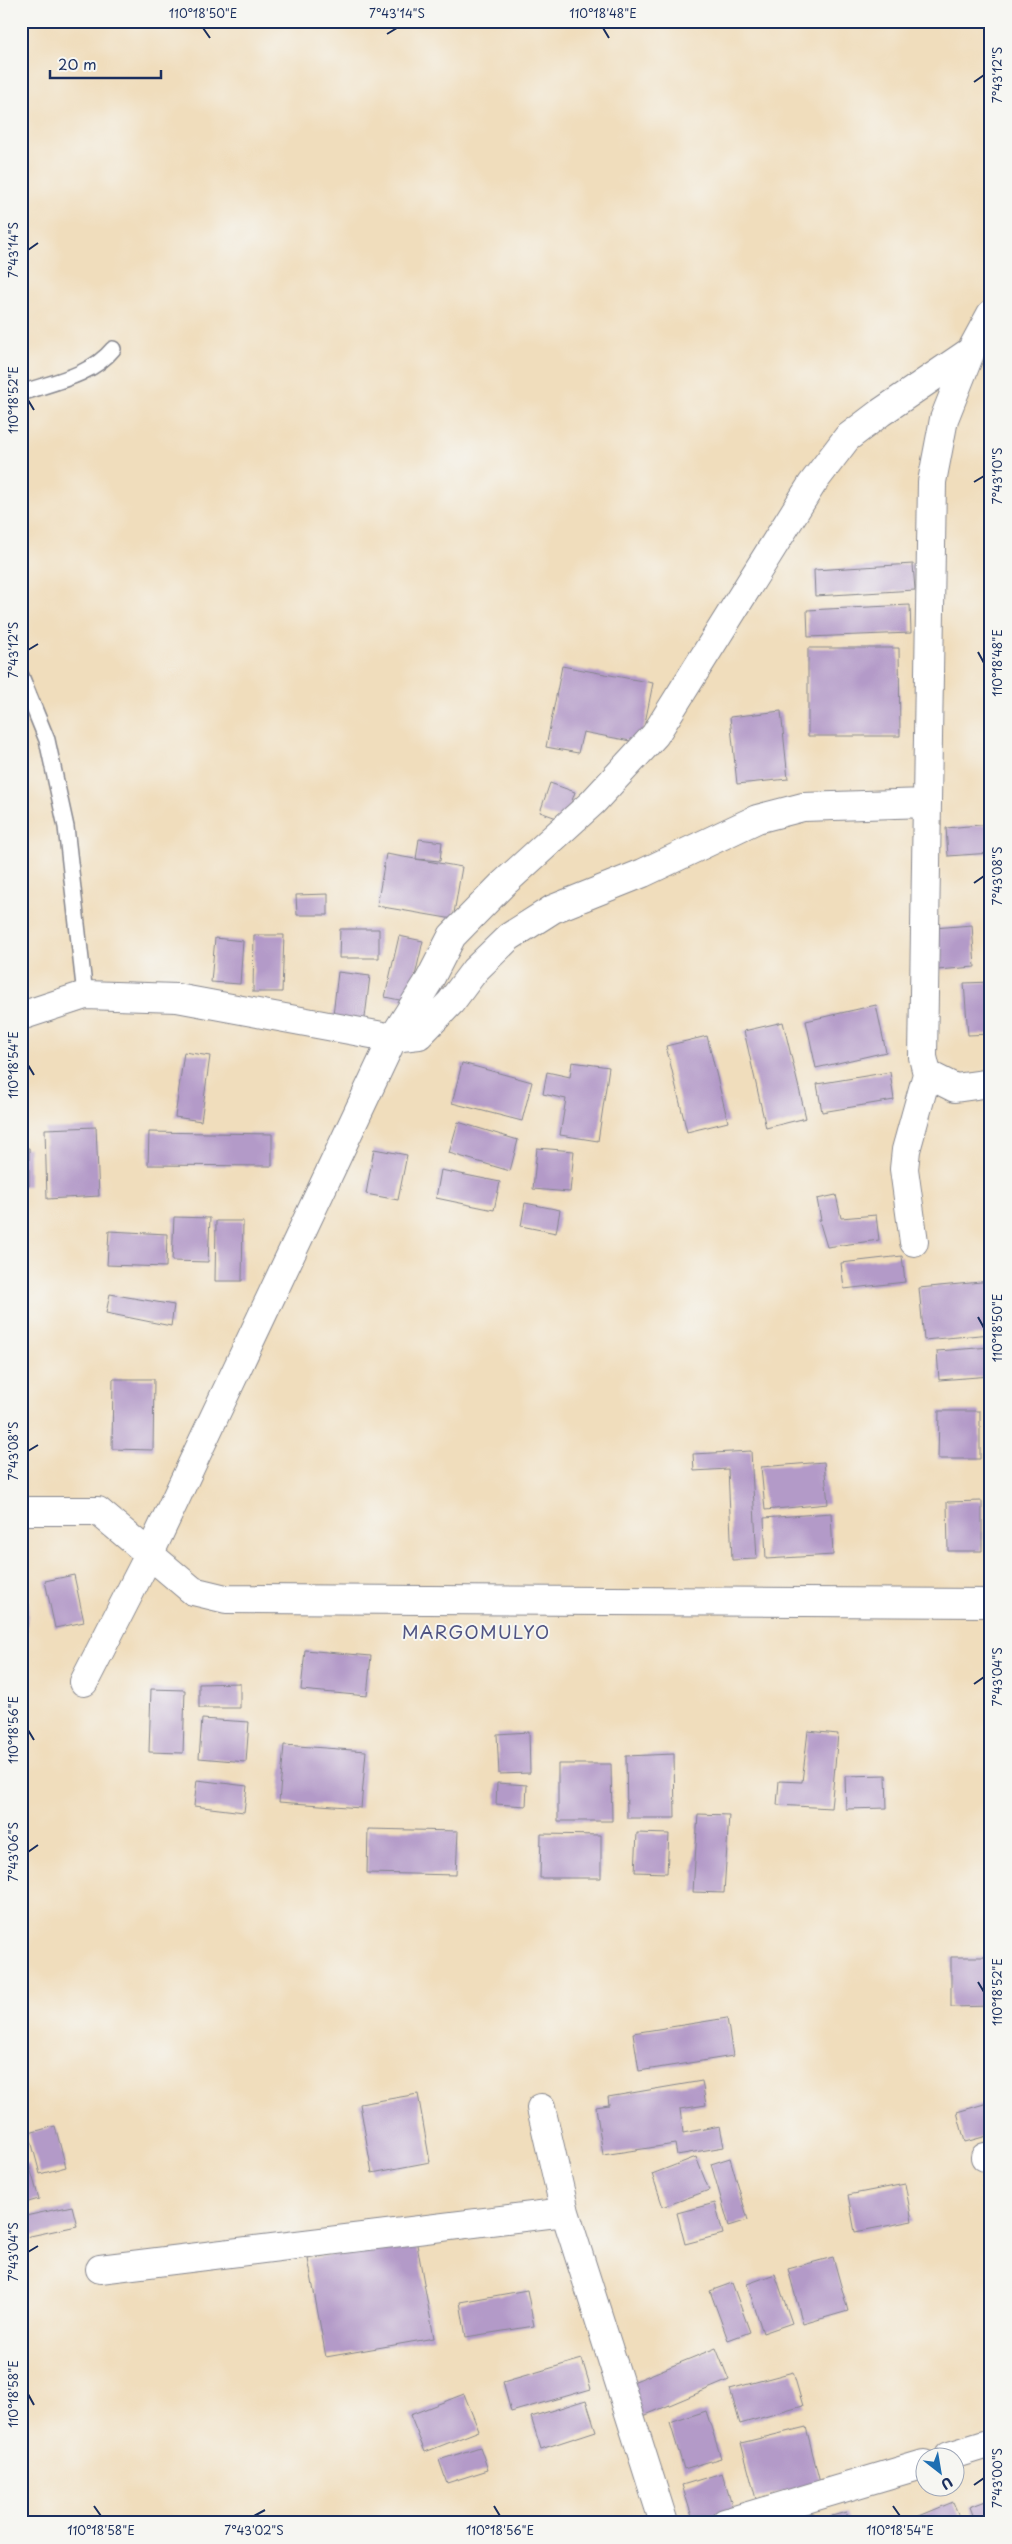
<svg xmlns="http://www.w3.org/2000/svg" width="1012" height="2544" viewBox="0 0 1012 2544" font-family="'Playpen Sans',sans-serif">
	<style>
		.building { fill: #b39ac8 }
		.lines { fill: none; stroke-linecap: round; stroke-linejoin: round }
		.service-casing { stroke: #86868d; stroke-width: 18 }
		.minor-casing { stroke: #86868d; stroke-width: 30 }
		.service { stroke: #fff; stroke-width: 15 }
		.minor { stroke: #fff; stroke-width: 28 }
		.ticks { fill: none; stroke: #1b2f5e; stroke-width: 2 }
		.labels { text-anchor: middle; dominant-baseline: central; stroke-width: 4; stroke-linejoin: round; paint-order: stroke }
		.quarter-label { font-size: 18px; letter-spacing: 1px; fill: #505483; stroke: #f6f6f2 }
		.neatline { fill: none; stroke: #1b2f5e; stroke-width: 2 }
		.ticks-label { font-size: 12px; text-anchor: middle; fill: #1b2f5e }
	</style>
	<rect width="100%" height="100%" fill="#f6f6f2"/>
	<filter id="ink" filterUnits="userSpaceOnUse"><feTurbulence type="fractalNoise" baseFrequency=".02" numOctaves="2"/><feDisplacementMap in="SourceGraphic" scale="10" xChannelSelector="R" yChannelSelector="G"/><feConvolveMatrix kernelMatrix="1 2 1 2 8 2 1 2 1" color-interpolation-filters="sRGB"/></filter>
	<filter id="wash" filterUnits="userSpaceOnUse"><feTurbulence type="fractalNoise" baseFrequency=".0096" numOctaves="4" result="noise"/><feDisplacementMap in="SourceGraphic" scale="20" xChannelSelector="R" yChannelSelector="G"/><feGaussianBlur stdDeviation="1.12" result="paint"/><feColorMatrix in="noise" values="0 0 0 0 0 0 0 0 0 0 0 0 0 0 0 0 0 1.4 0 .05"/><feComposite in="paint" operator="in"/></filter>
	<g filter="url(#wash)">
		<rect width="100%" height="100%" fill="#f0ddbc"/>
		<g id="blocks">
			<path class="building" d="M913,564L915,590L815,596L814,570Z
				M910,605L911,633L808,637L807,610Z
				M808,648H899L900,736H808Z
				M562,666L653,683L641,743L583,732L578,753L546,747Z
				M781,711L788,779L737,784L730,717Z
				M550,783L575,792L565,821L540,812Z
				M991,824V853L948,856L946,828Z
				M419,839L442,842L440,861L416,859Z
				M386,854L462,867L453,919L377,906Z
				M328,894V915H297L296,895Z
				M972,925L975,967L937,970L934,928Z
				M340,929H379V958H339Z
				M254,935H284L282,992H253Z
				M399,936L423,941L409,1002L385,997Z
				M215,938L243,941L240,984L211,982Z
				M338,972L370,976L364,1026L332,1023Z
				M991,982V1034L968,1035L964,983Z
				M876,1005L886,1052L816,1068L806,1021Z
				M783,1022L806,1118L766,1128L744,1031Z
				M707,1036L728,1122L687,1132L666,1046Z
				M184,1052L210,1056L201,1121L175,1117Z
				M572,1062L609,1067L598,1141L560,1135L566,1099L543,1094L547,1072L570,1077Z
				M462,1063L532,1082L522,1121L452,1103Z
				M890,1072L894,1100L822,1112L817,1084Z
				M458,1122L518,1140L510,1171L449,1153Z
				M96,1127L99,1196L47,1199L45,1129Z
				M149,1132L272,1134V1166L148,1165Z
				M21,1148H29V1186H21Z
				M537,1148L574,1151L570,1192L533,1189Z
				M374,1149L407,1155L398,1200L366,1194Z
				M441,1170L500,1182L494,1210L436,1198Z
				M836,1195L841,1218L876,1215L879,1240L827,1247L819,1220H821L817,1199Z
				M525,1203L560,1210L556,1233L521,1226Z
				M174,1217L210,1218L208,1262L172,1261Z
				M216,1221H243L242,1281H215Z
				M109,1231L167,1234L166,1267L107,1265Z
				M902,1256L905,1282L844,1289L841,1263Z
				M991,1281V1334L924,1340L919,1288Z
				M110,1294L174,1305L171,1326L106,1313Z
				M991,1347V1376L939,1380L937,1351Z
				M113,1379H154L153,1450L112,1449Z
				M939,1411H980V1459H938Z
				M21,1423L26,1454L21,1455Z
				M751,1451L757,1559L732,1560L728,1469L694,1471L693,1454Z
				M824,1462L828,1504L765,1510L761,1467Z
				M982,1501V1551H948L947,1502Z
				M831,1513L833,1555L766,1559L764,1518Z
				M74,1575L84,1622L55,1628L45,1581Z
				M21,1603L29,1604L26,1632L21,1631Z
				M305,1650L371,1656L367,1696L301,1690Z
				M240,1683V1708H199V1684Z
				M151,1689L185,1690L183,1753L149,1752Z
				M202,1719L249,1722L246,1762L199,1758Z
				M808,1731L838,1734L831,1808L777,1805L779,1781L802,1782Z
				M529,1732L530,1773L499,1774L497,1734Z
				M284,1745L366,1751L361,1808L279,1802Z
				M674,1754L675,1818H627L626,1756Z
				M558,1764H611L612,1821H558Z
				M886,1775L887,1808L846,1809L845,1776Z
				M197,1780L247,1786L244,1812L194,1806Z
				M497,1783L527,1785L526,1806L496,1804Z
				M698,1814L729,1815L724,1893L693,1892Z
				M368,1829L458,1831L456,1875L367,1873Z
				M637,1833L669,1834L667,1873L635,1872Z
				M541,1834L601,1835V1878H540Z
				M951,1957H991V2006L951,2007Z
				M727,2018L733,2056L639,2071L633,2033Z
				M702,2081L706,2105L680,2109L683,2133L720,2126L724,2147L677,2155L675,2144L603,2155L596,2107L609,2105L608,2097Z
				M418,2094L430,2162L372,2173L360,2104Z
				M991,2102V2135L965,2142L957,2112Z
				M55,2126L66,2167L40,2174L29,2133Z
				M696,2157L709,2190L663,2207L652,2174Z
				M730,2158L748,2220L729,2226L711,2164Z
				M29,2164L39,2199L21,2204V2166Z
				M991,2182V2209H990L982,2185Z
				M905,2184L912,2221L855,2232L848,2195Z
				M715,2203L723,2234L685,2244L677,2213Z
				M72,2206L77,2226L21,2238V2217Z
				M416,2239L434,2338L326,2357L308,2259Z
				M833,2257L848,2311L803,2324L788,2269Z
				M775,2274L792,2323L763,2333L747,2284Z
				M732,2283L750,2332L728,2340L710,2291Z
				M527,2290L534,2326L466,2337L460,2302Z
				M716,2348L729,2380L641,2417L628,2384Z
				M582,2359L591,2389L511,2412L503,2382Z
				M793,2372L803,2406L740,2424L730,2389Z
				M464,2394L479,2431L425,2452L410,2415Z
				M586,2400L596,2431L541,2449L531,2417Z
				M706,2411L721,2458L684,2469L670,2423Z
				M806,2427L820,2483L756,2499L741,2443Z
				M480,2447L488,2470L447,2483L439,2460Z
				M722,2473L735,2515L712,2523H694L682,2485Z
				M991,2499V2523H976L970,2507Z
				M953,2502L962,2523H919L917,2517Z
				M846,2512L850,2523H834L832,2516Z"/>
		</g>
	</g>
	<g filter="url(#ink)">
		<use href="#blocks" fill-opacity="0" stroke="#86868d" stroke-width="1"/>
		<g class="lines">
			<g class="service-casing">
				<path id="service" d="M21,393C53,382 91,376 113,349
					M21,676L47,740L66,827L85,995"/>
			</g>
			<g class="minor-casing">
				<path id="minor" d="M21,1016L85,995L177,998L393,1038L419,1035L451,1002L475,970L509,937L553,909L643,873L757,819L803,807L926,803
					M927,1074L955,1088L991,1083
					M914,1242L904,1169L906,1150L927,1074L923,1057L932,482L944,419L971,351L991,314
					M21,1511H98L193,1591L226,1599L991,1603
					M84,1682L150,1553L393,1038L429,981L452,936L502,885L593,802L655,735L812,484L847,438L880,413L971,351
					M541,2108L565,2212L664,2523
					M985,2157L991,2156
					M100,2269L565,2212
					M949,2456L991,2443
					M725,2523L924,2464"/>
			</g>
			<use href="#service" class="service"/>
			<use href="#minor" class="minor"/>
		</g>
	</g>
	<path class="ticks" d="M203,28L210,38M603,28L609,38M387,34L397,28M974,82L984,75M28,250L38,243M28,400L34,410M974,482L984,476M28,650L38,644M978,652L984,663M974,883L984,876M28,1065L34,1075M978,1317L984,1328M28,1451L38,1445M974,1684L984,1677M28,1730L34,1740M28,1852L38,1845M978,1982L984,1992M28,2252L38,2246M28,2394L34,2405M974,2485L984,2478M94,2506L101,2516M494,2506L500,2516M893,2506L900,2516M254,2516L265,2510"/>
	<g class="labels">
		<g class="quarter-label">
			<text x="476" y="1631">MARGOMULYO</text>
		</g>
	</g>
	<rect width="1012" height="2544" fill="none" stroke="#f6f6f2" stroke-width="55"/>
	<g transform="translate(940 2472) rotate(149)"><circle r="24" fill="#f6f6f2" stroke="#9ea6b7"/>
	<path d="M0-4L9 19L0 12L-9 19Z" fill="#1f6fb2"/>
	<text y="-8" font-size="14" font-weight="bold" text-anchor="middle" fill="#1b2f5e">U</text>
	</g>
	<path d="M50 70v8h111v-8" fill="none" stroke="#1b2f5e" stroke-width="2.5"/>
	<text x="58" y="70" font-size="15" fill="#1b2f5e" stroke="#f6f6f2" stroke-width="4" paint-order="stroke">20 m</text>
	<rect x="28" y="28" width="956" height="2488" class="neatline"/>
	<g class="ticks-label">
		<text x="203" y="18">110°18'50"E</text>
		<text x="397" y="18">7°43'14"S</text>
		<text x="603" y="18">110°18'48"E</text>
		<text transform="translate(998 75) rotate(-90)" y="4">7°43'12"S</text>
		<text transform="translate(14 250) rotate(-90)" y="4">7°43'14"S</text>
		<text transform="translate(14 400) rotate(-90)" y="4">110°18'52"E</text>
		<text transform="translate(998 476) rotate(-90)" y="4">7°43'10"S</text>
		<text transform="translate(14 650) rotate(-90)" y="4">7°43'12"S</text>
		<text transform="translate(998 663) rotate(-90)" y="4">110°18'48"E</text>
		<text transform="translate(998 876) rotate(-90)" y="4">7°43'08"S</text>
		<text transform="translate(14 1065) rotate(-90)" y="4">110°18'54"E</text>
		<text transform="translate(998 1328) rotate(-90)" y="4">110°18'50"E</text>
		<text transform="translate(14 1451) rotate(-90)" y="4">7°43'08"S</text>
		<text transform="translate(998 1677) rotate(-90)" y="4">7°43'04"S</text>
		<text transform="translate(14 1730) rotate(-90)" y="4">110°18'56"E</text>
		<text transform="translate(14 1852) rotate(-90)" y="4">7°43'06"S</text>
		<text transform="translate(998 1992) rotate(-90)" y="4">110°18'52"E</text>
		<text transform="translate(14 2252) rotate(-90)" y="4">7°43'04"S</text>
		<text transform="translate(14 2394) rotate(-90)" y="4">110°18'58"E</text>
		<text transform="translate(998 2478) rotate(-90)" y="4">7°43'00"S</text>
		<text x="101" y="2535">110°18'58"E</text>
		<text x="254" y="2535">7°43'02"S</text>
		<text x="500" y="2535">110°18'56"E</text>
		<text x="900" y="2535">110°18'54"E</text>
	</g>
</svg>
